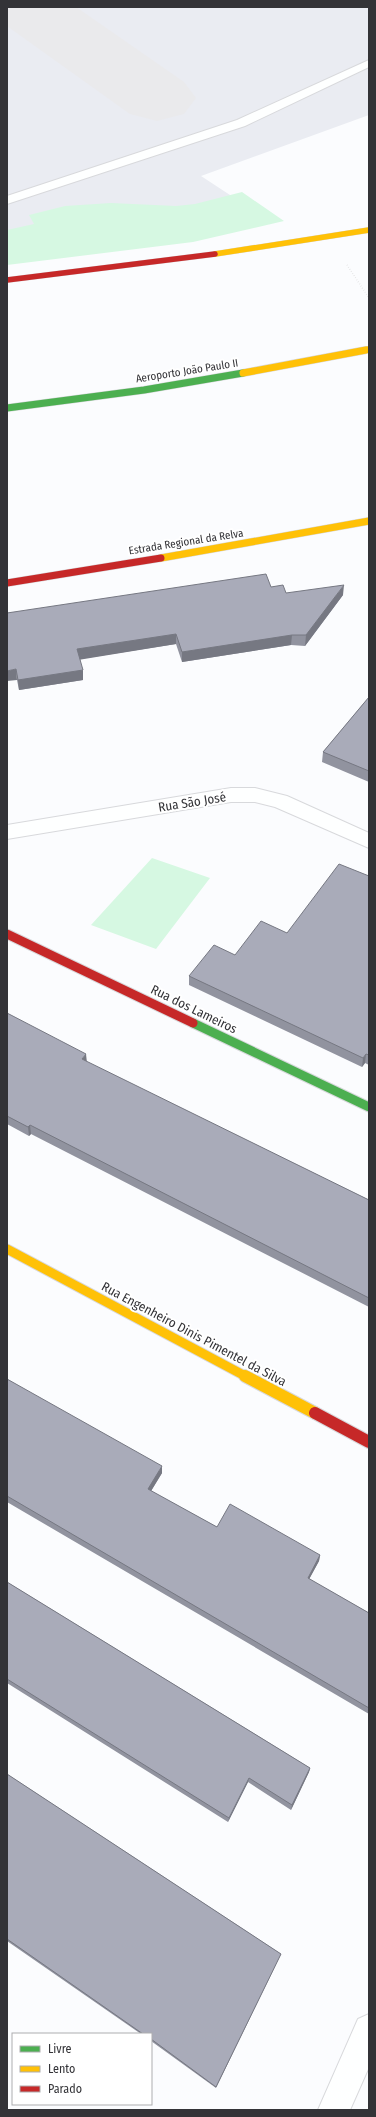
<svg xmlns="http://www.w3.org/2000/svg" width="376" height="2117" viewBox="0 0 376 2117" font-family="'Fira Sans Condensed',sans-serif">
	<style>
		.built { fill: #eaecf2 }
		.green { fill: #d6f8e2 }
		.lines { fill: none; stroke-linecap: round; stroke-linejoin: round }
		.taxiway { fill: #eaeaec; fill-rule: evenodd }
		.lane-casing { stroke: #d8d9dc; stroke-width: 2 }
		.street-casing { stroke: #d8d9dc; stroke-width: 2 }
		.fast-far1-casing { stroke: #d8d9dc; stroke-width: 8 }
		.fast-casing { stroke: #d8d9dc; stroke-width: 11 }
		.slow-far3-casing { stroke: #d8d9dc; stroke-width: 6 }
		.slow-far2-casing { stroke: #d8d9dc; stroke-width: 8 }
		.slow-far1-casing { stroke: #d8d9dc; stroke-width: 11 }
		.slow-casing { stroke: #d8d9dc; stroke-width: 14 }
		.jam-far3-casing { stroke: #d8d9dc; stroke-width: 6 }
		.jam-far2-casing { stroke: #d8d9dc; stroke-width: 8 }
		.jam-far1-casing { stroke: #d8d9dc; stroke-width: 11 }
		.jam-casing { stroke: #d8d9dc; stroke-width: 14 }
		.path { stroke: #dadada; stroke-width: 1.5; stroke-dasharray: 0.5 2; stroke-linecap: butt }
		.lane { fill: #feffff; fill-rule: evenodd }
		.street { fill: #feffff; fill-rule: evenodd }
		.fast-far1 { stroke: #4caf50; stroke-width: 7 }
		.fast { stroke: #4caf50; stroke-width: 9 }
		.slow-far3 { stroke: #ffc107; stroke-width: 5.5 }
		.slow-far2 { stroke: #ffc107; stroke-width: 7 }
		.slow-far1 { stroke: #ffc107; stroke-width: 9 }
		.slow { stroke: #ffc107; stroke-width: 12 }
		.jam-far3 { stroke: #c62828; stroke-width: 5.5 }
		.jam-far2 { stroke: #c62828; stroke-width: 7 }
		.jam-far1 { stroke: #c62828; stroke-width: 9 }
		.jam { stroke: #c62828; stroke-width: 12 }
		.wall { fill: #91939f }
		.shaded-wall { fill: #767882 }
		.building { fill: #a9abb9; stroke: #767882 }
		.labels { text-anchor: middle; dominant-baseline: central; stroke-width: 4; stroke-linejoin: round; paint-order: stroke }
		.far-street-label { font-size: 11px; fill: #333337; stroke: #fff }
		.street-label { font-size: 13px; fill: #333337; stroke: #fff }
	</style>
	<rect width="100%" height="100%" fill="#fbfcfe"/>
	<path class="built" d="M7,7H369V115L201,176L262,216L7,249Z"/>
	<path class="green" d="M242,192L284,221L193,242L7,265V230L34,224L29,215L65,206L111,203L176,206L195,204Z
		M152,858L210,878L156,949L91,925Z"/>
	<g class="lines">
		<path class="taxiway" d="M7,7H76L184,82L196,98L184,114L157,121L130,114L7,26Z"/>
		<g class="lane-casing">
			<path id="lane" d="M369,60V67L245,126L7,204V196L237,120Z"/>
		</g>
		<g class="street-casing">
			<path id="street" d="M231,788H255L287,796L369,833V848L275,807L255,802H231L7,839V825Z
				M369,2014V2067L350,2110H318L358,2019Z"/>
		</g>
		<g class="fast-far1-casing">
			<path id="fast-far1" d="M7,408L144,390L243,373"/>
		</g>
		<g class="fast-casing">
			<path id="fast" d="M193,1023L369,1107"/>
		</g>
		<g class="slow-far3-casing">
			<path id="slow-far3" d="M215,254L369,230
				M361,351L369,349"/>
		</g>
		<g class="slow-far2-casing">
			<path id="slow-far2" d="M243,373L366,350
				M161,558L369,521"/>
		</g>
		<g class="slow-far1-casing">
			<path id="slow-far1" d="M7,1249L247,1377"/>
		</g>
		<g class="slow-casing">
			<path id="slow" d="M245,1376L315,1413"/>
		</g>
		<g class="jam-far3-casing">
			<path id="jam-far3" d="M7,280L215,254"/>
		</g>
		<g class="jam-far2-casing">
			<path id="jam-far2" d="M7,583L161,558"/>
		</g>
		<g class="jam-far1-casing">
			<path id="jam-far1" d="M7,934L193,1023"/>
		</g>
		<g class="jam-casing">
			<path id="jam" d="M315,1413L369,1442"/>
		</g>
		<path class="path" d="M347,265L369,298"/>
		<use href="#lane" class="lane"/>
		<use href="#street" class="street"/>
		<use href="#fast-far1" class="fast-far1"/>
		<use href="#fast" class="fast"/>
		<use href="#slow-far3" class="slow-far3"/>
		<use href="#slow-far2" class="slow-far2"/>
		<use href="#slow-far1" class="slow-far1"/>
		<use href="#slow" class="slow"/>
		<use href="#jam-far3" class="jam-far3"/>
		<use href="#jam-far2" class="jam-far2"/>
		<use href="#jam-far1" class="jam-far1"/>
		<use href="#jam" class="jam"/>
	</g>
	<path class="wall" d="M271,587L286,593L343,595L305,646L291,645L182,662L176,644L80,659L83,680L19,690L17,680L7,613Z
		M369,697V782L322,762L323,752Z
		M369,876V1065L365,1063L362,1067L189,985V976L287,933Z
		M7,1013L87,1062L369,1200V1307L31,1134L29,1136L7,1124Z
		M7,1379L162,1473L151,1491L217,1527L320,1555L319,1561L309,1579L369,1613V1714L7,1502Z
		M7,1582L310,1768L309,1772L291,1810L248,1782L228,1822L7,1683Z
		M7,1774L281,1954L216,2088L151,2041V2034H141L7,1941Z"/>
	<path class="shaded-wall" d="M344,585L343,595L305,646L306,635Z
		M176,634V644L78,660L77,649Z
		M292,635L291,645L182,662V652Z
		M16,669L17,680L7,681V671Z
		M83,670V680L19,690L18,680Z
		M86,1054L87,1063L82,1059Z
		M366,1054L365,1063L362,1067L363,1058Z
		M30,1125L31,1134L29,1136L28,1127Z
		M162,1466V1473L148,1496V1489Z
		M320,1555L319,1561L306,1585L308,1578Z
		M310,1768L309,1772L291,1810L292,1805Z
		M249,1778L248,1782L228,1822L229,1818Z"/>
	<path class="building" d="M266,574L271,587L283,585L286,593L344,585L306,635H292L182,652L176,634L77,649L83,670L18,680L16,669L7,671V613Z
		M369,697V771L323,752Z
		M339,864L369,876V1055L366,1054L363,1058L189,976L214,945L235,955L261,921L287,933Z
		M7,1013L86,1054L82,1059L369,1200V1298L30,1125L28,1127L7,1116Z
		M7,1379L162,1466L148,1489L217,1527L230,1504L320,1555L308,1578L369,1613V1708L7,1496Z
		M7,1582L310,1768L292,1805L249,1778L229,1818L7,1679Z
		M7,1774L281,1954L216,2087L151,2039V2034H143L7,1939Z"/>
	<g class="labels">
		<g class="far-street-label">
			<text transform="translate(187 371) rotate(-9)">Aeroporto João Paulo II</text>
			<text transform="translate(186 542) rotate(-9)">Estrada Regional da Relva</text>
		</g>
		<g class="street-label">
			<text transform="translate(192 802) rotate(-9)">Rua São José</text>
			<text transform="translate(194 1009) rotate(26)">Rua dos Lameiros</text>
			<text transform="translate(194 1334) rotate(28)">Rua Engenheiro Dinis Pimentel da Silva</text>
		</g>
	</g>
	<rect width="376" height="2117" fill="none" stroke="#333337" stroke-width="16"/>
	<rect x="12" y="2033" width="140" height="72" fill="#ffffff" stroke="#adadaf"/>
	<rect x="20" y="2046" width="20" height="6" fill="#4caf50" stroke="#adadaf"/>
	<text x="48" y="2053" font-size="12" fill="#333337">Livre</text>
	<rect x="20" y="2066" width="20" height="6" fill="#ffc107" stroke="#adadaf"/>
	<text x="48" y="2073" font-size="12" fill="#333337">Lento</text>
	<rect x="20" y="2086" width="20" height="6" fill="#c62828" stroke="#adadaf"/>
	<text x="48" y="2093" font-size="12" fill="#333337">Parado</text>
</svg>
